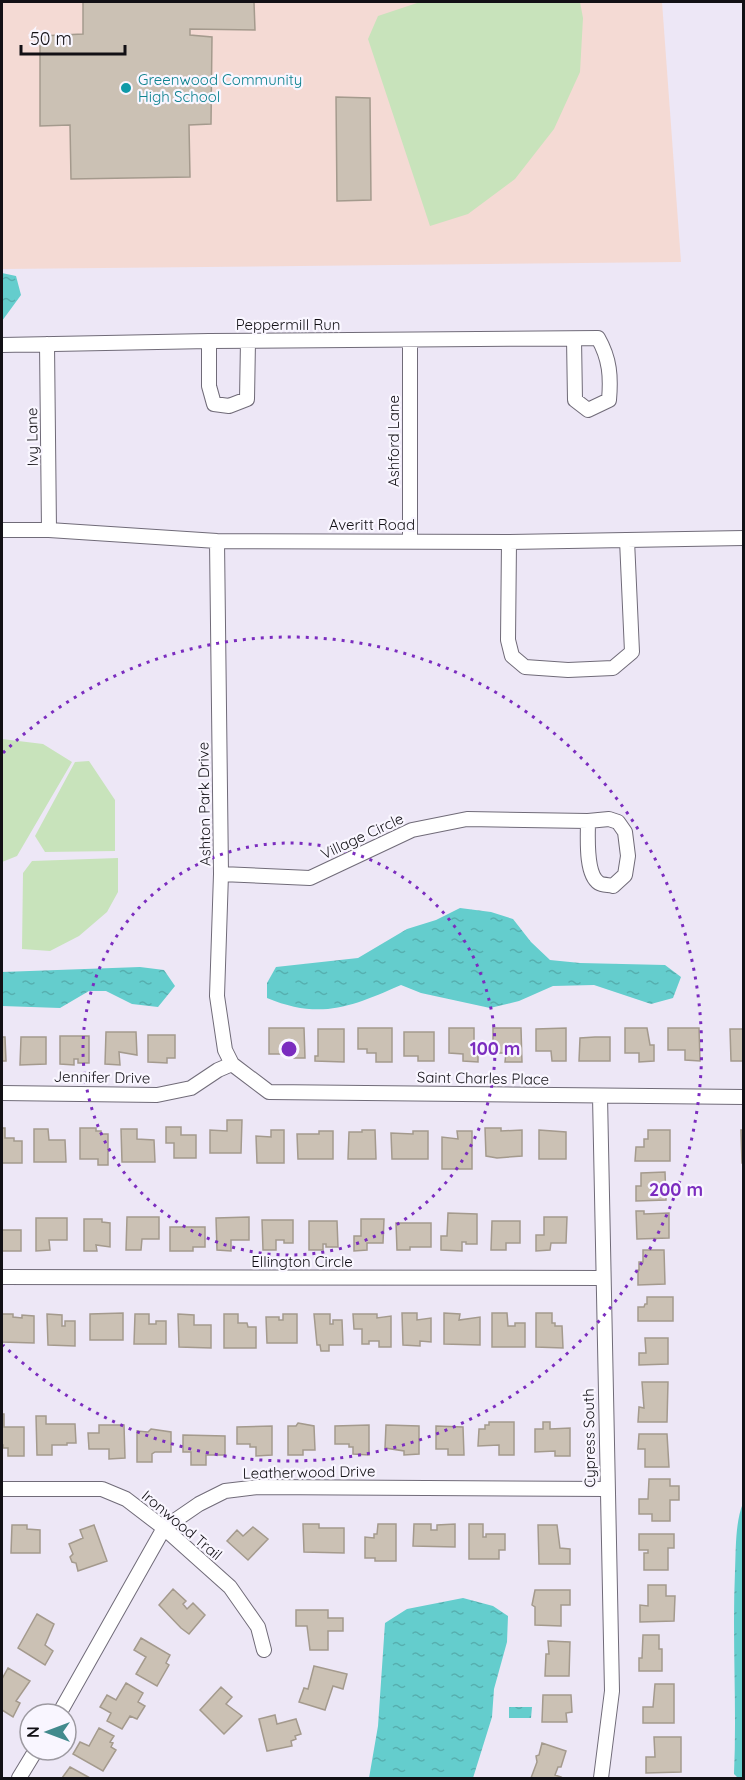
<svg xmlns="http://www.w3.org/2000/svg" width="745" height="1780" viewBox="0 0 745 1780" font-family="Quicksand,sans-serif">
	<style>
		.education { fill: #f4dad4 }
		.grass { fill: #c8e3bb }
		.water { fill: url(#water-ripples) }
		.building { fill: #cbc1b4; stroke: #a49a8d; stroke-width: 1.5 }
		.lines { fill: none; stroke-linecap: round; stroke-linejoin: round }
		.minor-casing { stroke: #706b78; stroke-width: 16 }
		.minor { stroke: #fff; stroke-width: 14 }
		.ring { fill: none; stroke: #7b2cbf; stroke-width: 3; stroke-dasharray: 3 6 }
		.culture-dot { fill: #0f9aa8; stroke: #f9f6ff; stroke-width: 2 }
		.labels { text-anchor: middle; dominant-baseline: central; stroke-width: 4.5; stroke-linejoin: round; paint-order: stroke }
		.culture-label { font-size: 15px; fill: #0d838f; stroke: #f9f6ff; text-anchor: start }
		.street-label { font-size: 15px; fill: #121015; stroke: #f9f6ff }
		.centre { fill: #7b2cbf; stroke: #f9f6ff; stroke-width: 3 }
		.ring-label { font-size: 18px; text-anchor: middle; font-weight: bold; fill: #7b2cbf; stroke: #f9f6ff; stroke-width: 4.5; stroke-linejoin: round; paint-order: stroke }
	</style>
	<defs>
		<pattern id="water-ripples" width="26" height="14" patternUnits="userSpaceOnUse" patternTransform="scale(1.5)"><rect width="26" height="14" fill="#64cdcd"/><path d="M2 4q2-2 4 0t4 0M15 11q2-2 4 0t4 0" fill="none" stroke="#56afaf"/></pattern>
	</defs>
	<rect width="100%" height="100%" fill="#ede7f6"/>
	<path class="education" d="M2,2H662L681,262L2,269Z"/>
	<path class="grass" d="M420,2H580L583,18L580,72L554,129L515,179L468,214L430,226L368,39L378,16Z
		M2,739L43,744L72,762L17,856L2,862Z
		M89,761L115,800V851L45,852L35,836L75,762Z
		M118,858V892L107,912L79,936L50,951L22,949L23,873L32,861Z"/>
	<path class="water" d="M2,273L16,276L21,295L2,321Z
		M460,908L491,912L513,919L531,942L550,960L580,963L665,965L681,977L673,998L651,1004L594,985L553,986L519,1001L490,1008L421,993L401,985C351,1007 320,1020 267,998V983L276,967L358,958L407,929L436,920Z
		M140,967L164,970L175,986L158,1007L132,1004L106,991H89L60,1008L2,1006V972Z
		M743,1503L744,1778H738L734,1774C737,1707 732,1639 735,1571C736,1550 735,1523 743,1503Z
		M463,1598L493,1606L508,1616L507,1642L494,1689L492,1717L473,1778H369L378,1726L385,1623L407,1609Z
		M509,1707H532L531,1718H509Z"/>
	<path class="building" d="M83,2H254L255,30L190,29V35L212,37L211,124L189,125L190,177L71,179L70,125L40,126V36L83,34Z
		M336,97L370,98L371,200L337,201Z
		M269,1028H304L305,1058H290V1054H269Z
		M358,1028H392V1062H376V1053H367V1049H358Z
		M449,1028H474V1045H478V1062L463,1061V1054L449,1053Z
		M493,1028H521L522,1062H505L506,1053H493Z
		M566,1028V1061H552L551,1051H536V1029Z
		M625,1028H647L650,1045H654V1061L639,1062V1053H625Z
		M668,1028H699L700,1061L685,1060V1050H668Z
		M318,1029H344V1062L315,1061V1056H318Z
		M730,1029H744L743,1061H731Z
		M106,1032H136L137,1055L119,1052L120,1065L105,1064Z
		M404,1032H434V1061H418V1056H404Z
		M148,1035H175V1058H167V1063L148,1062Z
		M60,1036H89V1063H78V1059H74V1065L60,1064Z
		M2,1037H5L6,1061H2Z
		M21,1037H46V1064L20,1065Z
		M595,1037H610V1061H579L580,1038Z
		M227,1120H242L241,1153H210V1130L227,1131Z
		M166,1127H181V1135H196V1158H174V1143H166Z
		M2,1128H5V1138H14V1141H22V1163H2Z
		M80,1128H96V1131H101V1134H108V1165H98V1159H80Z
		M485,1128H501V1131L522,1130V1156L497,1158L486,1156Z
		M34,1129H48L49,1140H65L66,1162H34Z
		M121,1129H137V1139L154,1140L155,1162H122Z
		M271,1130H284V1163H257L256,1136L271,1137Z
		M362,1130H375L376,1159H348L349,1132H362Z
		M539,1130L566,1132V1159H539Z
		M648,1130H670V1161H635L636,1147H644V1139H648Z
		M741,1130H744V1163H742Z
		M319,1131H333V1159H298L297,1134H319Z
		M413,1131H428V1159H392L391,1133L413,1134Z
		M457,1131H472V1169H442V1137L458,1139Z
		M665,1172L666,1200L636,1201V1186H641V1173Z
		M636,1211H644V1214L669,1213V1238L637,1239Z
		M448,1213L477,1214V1244H466V1242H462V1251L441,1250V1236H447Z
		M127,1217H159V1239H142L141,1250H126Z
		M249,1217V1240H231V1251L217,1250L216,1218Z
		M544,1217H567L566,1243H551L550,1250L536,1251V1235H544Z
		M36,1218H67V1240H49L50,1250L36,1251Z
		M84,1219H102V1222L110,1223V1247L96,1245L97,1251H84Z
		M361,1219H384L383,1243H367V1250L354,1251V1236H361Z
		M262,1220H293V1243H284V1240H276V1250H263Z
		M309,1221H337L338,1247H326V1244H323V1250H309Z
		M492,1221H520V1243H506V1250H491Z
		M396,1223H431V1247H410V1250H397Z
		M170,1227H205V1247H193V1251H170Z
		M2,1230H21V1251H2Z
		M643,1250H664L665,1284L638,1285V1270H639V1262H643Z
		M647,1297H673V1321H638V1307H644L645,1304H647Z
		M123,1313V1340H90V1314Z
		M402,1313H417V1320L431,1318V1342L420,1341V1346L403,1345Z
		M444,1313L460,1314L459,1320L480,1317V1345L444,1344Z
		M492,1313H507L508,1326H515V1323H525V1347H492Z
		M536,1313H552V1323H555V1326H562L563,1348L536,1347Z
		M2,1314H13V1317L22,1318V1315L34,1316V1343L2,1342Z
		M47,1314L62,1315V1326H65V1321H75V1346L48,1345Z
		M135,1314H149V1324H156V1321H166V1344H134Z
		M178,1314L194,1315V1325H211V1348L179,1347Z
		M224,1314H238V1323H247L248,1327H256V1348H224Z
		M283,1314H297V1343H267L266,1317H279V1320H283Z
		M314,1314H330V1324H333V1320H342L343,1345H329V1351H321L320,1345H317Z
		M353,1314H377V1318L391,1316V1347H379V1341H369V1344H362V1329H354Z
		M645,1338H668V1364L639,1365V1353H646Z
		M642,1382H668L667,1422H638L639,1407L644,1408Z
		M2,1414H4V1427H24V1456H8V1448H3V1445H2Z
		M36,1416H46V1424H75L76,1443H67V1445H52V1455H37Z
		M489,1422H514V1455H499V1445L478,1446L479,1429H485V1425H489Z
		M543,1422H550V1429L570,1428V1456H555V1451L535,1452V1429H543Z
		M298,1423L314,1426L315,1450H303V1455H288V1426H296Z
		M99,1425H124L125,1458L109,1459V1449H89L88,1433H99Z
		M369,1425V1455L353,1454V1447H349V1444H335V1426Z
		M386,1425L419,1426V1454L404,1455V1451L385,1448Z
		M272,1426V1455L256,1456V1447H250V1444H237V1427Z
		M436,1426L463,1427L464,1455H448V1449H436Z
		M151,1429L171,1432V1452H155L152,1454V1462H137V1431L148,1432Z
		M639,1434H667L669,1467H645V1449H638Z
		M183,1435L225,1436V1455H206V1465H191V1452H183Z
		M649,1479H670V1486H679V1500H670V1521H652V1514H639V1499H648Z
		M303,1524H319V1528H344V1553L304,1552Z
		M378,1524H396V1561H375V1558H365V1537L374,1538V1534H377Z
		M414,1524H431V1530H437V1525L455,1524V1547L413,1546Z
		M469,1524H483V1537H486V1534H505V1550H499V1559H469Z
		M12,1525H27V1529L40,1530V1553H11Z
		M94,1525L107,1561L78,1571L76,1563L72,1562L70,1557L73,1554L69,1544L83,1538L80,1530Z
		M538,1525H557L560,1548L570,1549V1564H539Z
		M253,1527L268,1539L248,1560L227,1541L237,1530L243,1536Z
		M639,1534H674V1548H668V1570H644V1553H648V1550H639Z
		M648,1585H666V1596H675L674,1621L640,1622V1605L648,1606Z
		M173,1589L186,1601L183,1604L187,1609L193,1603L205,1615L189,1634L181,1628L159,1605Z
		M535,1590H570V1605H561V1626L535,1625V1607L532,1605Z
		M296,1610H328V1618H343V1631H328V1650H310L307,1626H296Z
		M37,1614L54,1624L45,1645L53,1651L45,1665L18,1648Z
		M643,1635H659V1649H662V1671H639V1658H642Z
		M141,1638L170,1655L166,1663L169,1665L157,1686L136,1674L146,1657L134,1650Z
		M548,1641L570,1642L569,1676H545L546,1654H549Z
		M314,1666L347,1674L343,1689L333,1686L325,1710L299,1702L304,1688L308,1689Z
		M8,1668L30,1681L16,1701L20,1703L13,1717L2,1710V1679Z
		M126,1683L143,1693L138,1702L145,1706L137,1719L130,1716L122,1729L107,1721L111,1713L100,1707L107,1695L116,1700Z
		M655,1684H674V1723H643V1707H653Z
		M221,1687L232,1697L226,1704L242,1716L224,1734L200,1710Z
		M543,1695H571L572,1712L566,1713L567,1722H542Z
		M275,1715L277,1724L296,1719L301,1734L295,1736L296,1739L291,1741L292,1746L267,1751L259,1719Z
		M99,1728L114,1736L110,1742L113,1743L111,1747L116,1750L103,1771L73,1754L80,1742L89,1746Z
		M654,1737H681V1772L646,1773V1757H655Z
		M542,1743L566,1751L561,1767H558L555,1775L561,1777L560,1778H531L537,1762L536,1756L539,1755Z
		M70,1767L90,1778H62Z"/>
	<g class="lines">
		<g class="minor-casing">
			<path id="minor" d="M209,341V386L214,404L229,406L247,399L248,341
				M47,344L49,530
				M2,345L209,341L598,338C610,359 611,377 609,400L588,410L575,400L574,339
				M2,530H49L217,541L509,542L744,538
				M217,541L221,874L217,996L225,1050L232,1064
				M410,541V341
				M509,542L508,640L512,656L525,667L568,670L613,668L632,652L627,540
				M221,874L310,878L412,830L467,819L588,821L609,819L618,822L625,832L628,856L625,875L613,886C609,885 602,885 599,883C585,874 588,836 588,821
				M232,1064L269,1092L744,1097
				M2,1093L157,1095L191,1088L218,1070L232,1064
				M600,1096L612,1691L601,1778
				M2,1277L602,1278
				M2,1489H102L126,1499L164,1528L230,1587L258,1627L264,1650
				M59,1714L164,1528L199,1504L225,1491L258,1487L606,1489
				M19,1778L36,1750"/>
		</g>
		<use href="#minor" class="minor"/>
	</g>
	<g class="ring">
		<circle cx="289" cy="1049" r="206"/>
		<path d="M3 753A412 412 0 1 1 3 1345"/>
	</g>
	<circle class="culture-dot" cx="126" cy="88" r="6"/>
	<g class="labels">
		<g class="culture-label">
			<text x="138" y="79">Greenwood Community<tspan x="138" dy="17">High School</tspan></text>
		</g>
		<g class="street-label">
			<text x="288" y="324">Peppermill Run</text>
			<text transform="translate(32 437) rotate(-91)">Ivy Lane</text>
			<text transform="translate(393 441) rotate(-90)">Ashford Lane</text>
			<text x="372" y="524">Averitt Road</text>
			<text transform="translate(204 804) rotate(-91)">Ashton Park Drive</text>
			<text transform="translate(362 836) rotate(-25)">Village Circle</text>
			<text transform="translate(102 1077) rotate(1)">Jennifer Drive</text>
			<text transform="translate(483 1078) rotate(1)">Saint Charles Place</text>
			<text x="302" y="1261">Ellington Circle</text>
			<text transform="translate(589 1438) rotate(-91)">Cypress South</text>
			<text transform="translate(309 1472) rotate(-1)">Leatherwood Drive</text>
			<text transform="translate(182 1525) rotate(40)">Ironwood Trail</text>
		</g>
	</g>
	<circle cx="289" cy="1049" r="9" class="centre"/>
	<g class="ring-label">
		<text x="495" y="1055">100 m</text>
		<text x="676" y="1196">200 m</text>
	</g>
	<rect width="745" height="1780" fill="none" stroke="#121015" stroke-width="6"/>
	<g transform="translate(48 1732) rotate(270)"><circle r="28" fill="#f9f6ff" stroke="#9d9aa1" stroke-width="1.5"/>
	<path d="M0-4.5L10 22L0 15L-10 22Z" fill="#428a8d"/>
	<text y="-9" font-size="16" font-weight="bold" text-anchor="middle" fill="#121015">N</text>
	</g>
	<path d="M21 45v9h104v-9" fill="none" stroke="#121015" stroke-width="3"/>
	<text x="30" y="45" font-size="18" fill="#121015" stroke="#f9f6ff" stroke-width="4.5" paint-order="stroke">50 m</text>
</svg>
